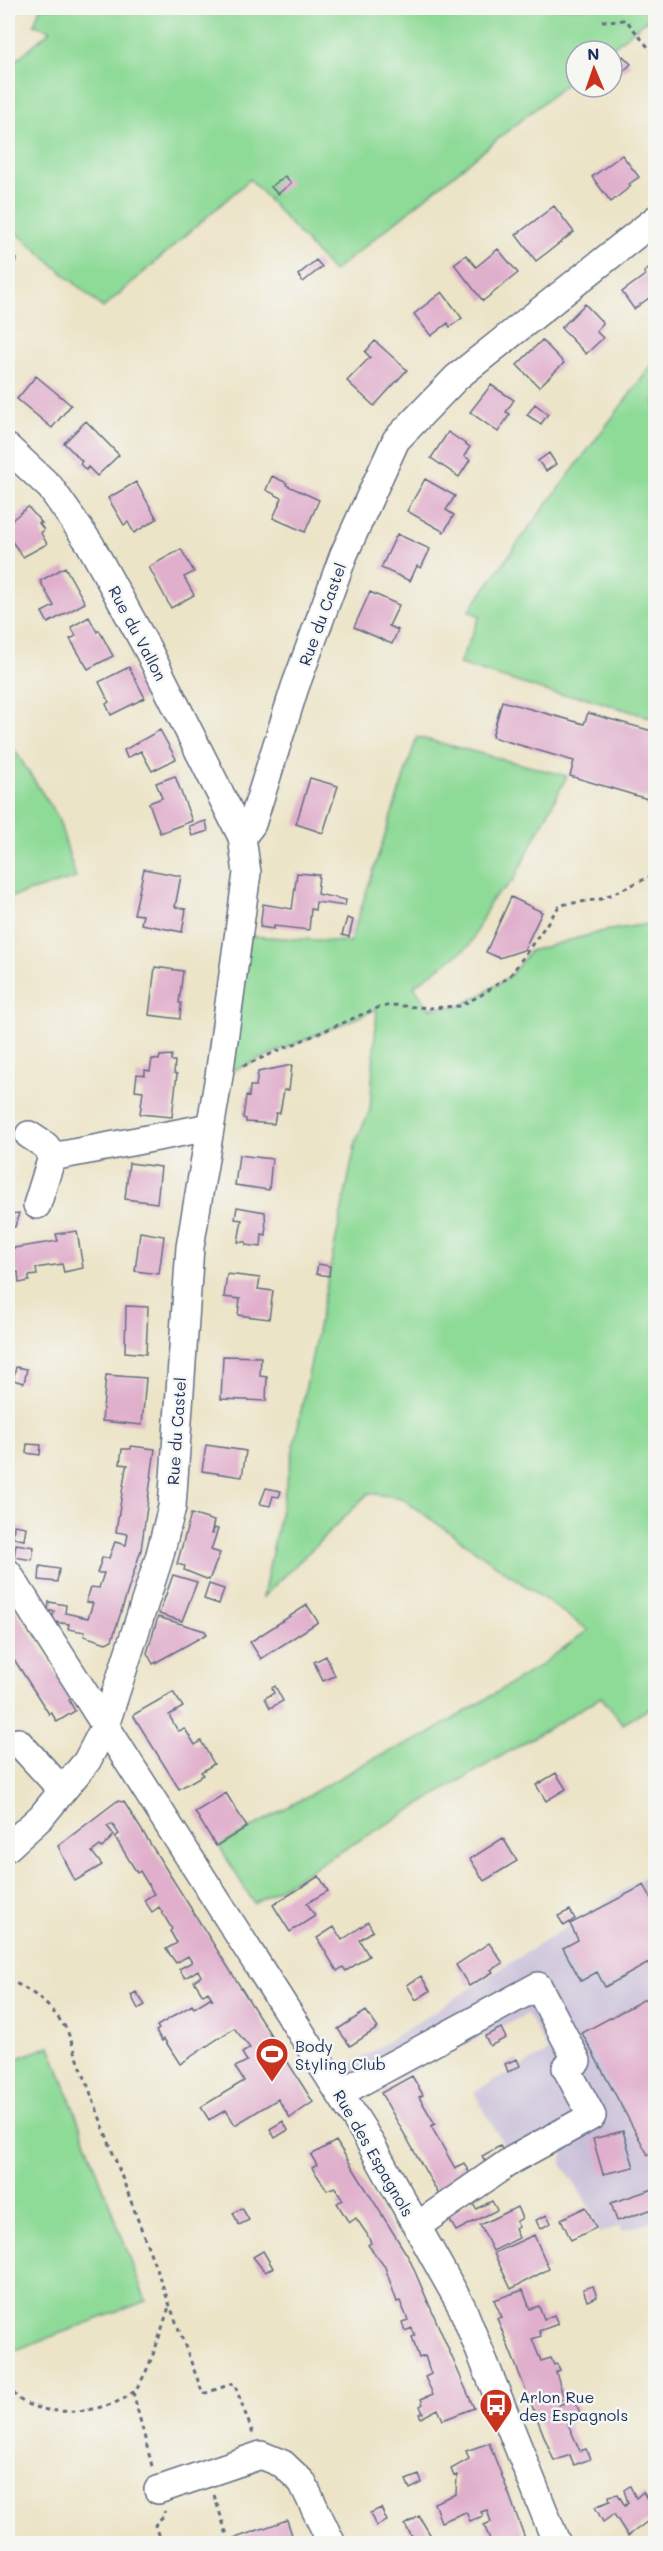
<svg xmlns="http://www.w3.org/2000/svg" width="663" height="2551" viewBox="0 0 663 2551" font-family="Mali,sans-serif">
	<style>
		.industrial { fill: #c9bfd8 }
		.green { fill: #8eda97; stroke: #54847a; stroke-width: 1.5 }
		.building { fill: #e0afcc }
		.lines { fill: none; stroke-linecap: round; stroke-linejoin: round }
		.minor-casing { stroke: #646e83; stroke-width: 30 }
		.path { stroke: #646e83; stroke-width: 3; stroke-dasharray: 4.5 4.5; stroke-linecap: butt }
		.minor { stroke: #fff; stroke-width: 27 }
		.labels { text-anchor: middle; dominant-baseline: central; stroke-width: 5; stroke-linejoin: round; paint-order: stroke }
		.street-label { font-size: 16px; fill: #1b2f5e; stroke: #f6f6f2 }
		.poi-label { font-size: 16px; fill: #1b2f5e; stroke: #f6f6f2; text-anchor: start }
	</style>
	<rect width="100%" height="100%" fill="#f6f6f2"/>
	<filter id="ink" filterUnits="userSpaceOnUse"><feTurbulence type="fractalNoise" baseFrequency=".0167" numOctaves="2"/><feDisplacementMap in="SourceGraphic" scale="12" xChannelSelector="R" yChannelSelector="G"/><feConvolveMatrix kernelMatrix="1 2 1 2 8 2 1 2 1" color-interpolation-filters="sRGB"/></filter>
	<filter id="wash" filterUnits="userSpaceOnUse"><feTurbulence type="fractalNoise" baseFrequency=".008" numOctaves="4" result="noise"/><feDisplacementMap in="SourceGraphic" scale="24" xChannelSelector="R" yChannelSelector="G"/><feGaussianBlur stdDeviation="1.35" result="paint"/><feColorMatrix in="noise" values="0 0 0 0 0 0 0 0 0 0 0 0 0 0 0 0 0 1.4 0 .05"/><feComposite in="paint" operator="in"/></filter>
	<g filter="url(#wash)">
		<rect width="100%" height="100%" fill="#ece4c7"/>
		<path class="industrial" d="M655,1870V2221L622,2231L621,2226L599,2233L591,2210L562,2164L563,2135L507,2151L474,2092L548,2052L527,2014L353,2101L337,2074Z"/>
		<path class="green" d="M40,8H655V13L608,51H576V76L333,272L250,179L103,308L8,225V67L51,30L34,25Z
			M655,361V719L584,697L555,694L459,664L480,616L469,611L525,533Z
			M417,737L567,776L513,881L492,899L469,946L414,986L429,1008L460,1006L481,995L510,976L530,951L604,931L655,923V1705L623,1724L601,1697L254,1903L219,1846L369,1761L429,1734L535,1669L588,1630L401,1498L369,1493L263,1597L356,1141L370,1110L377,1009L232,1071L250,936L350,942Z
			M8,740L58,817L76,878L8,898Z
			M50,2046L146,2301L8,2353V2062Z"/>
		<g id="blocks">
			<path class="building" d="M623,56L631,64L623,72L615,64Z
				M622,155L639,177L629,184L631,186L611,202L592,177Z
				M285,176L291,183L278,194L271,187Z
				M554,206L574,232L536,261L516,235Z
				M498,249L518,273L483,301L454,264L466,255L476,267Z
				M8,253L17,259L10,270L8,269Z
				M316,260L322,267L303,282L298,275Z
				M656,264V308L649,298L634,309L622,292L645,275L644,272Z
				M442,292L462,318L450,327L448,323L431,336L414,314Z
				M585,304L603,323L596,331L603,338L586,354L561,328Z
				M542,340L564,363L539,387L517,365Z
				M375,341L407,370L374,406L347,381L370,357L365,352Z
				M36,376L71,405L52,428L17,399Z
				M491,385L514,400L506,412L510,414L498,432L470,412Z
				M535,404L548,414L541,424L527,415Z
				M86,421L119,455L97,476L88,467L86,470L80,464L82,461L64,443Z
				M448,432L470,447L464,456L470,460L459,477L431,458Z
				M549,453L556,464L546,471L538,461Z
				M272,476L287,483L286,485L319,500L305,532L273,518L282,498L266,490Z
				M425,479L455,496L446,510L454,515L444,532L407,511Z
				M136,482L157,519L134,533L128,522L124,525L108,498Z
				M28,507L42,523H39L44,530L41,533L47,544L23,557L8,536V523Z
				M397,534L430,549L421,568L417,566L410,581L381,568Z
				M181,549L194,572L184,577L194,595L171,608L149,567Z
				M65,567L85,603L48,623L42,612L54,606L40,581Z
				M370,592L399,605L389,626L398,630L392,644L354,627Z
				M89,617L97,632L99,630L113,656L88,669L70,639L76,636L71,627Z
				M129,667L145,698L111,715L106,704L109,702L99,682Z
				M502,701L584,724L588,713L656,732V784L651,800L570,776L574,761L492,737Z
				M160,730L176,759L152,771L141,751L127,758L124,750Z
				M175,776L192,821L160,833L149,803L162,798L156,783Z
				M310,778L338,786L323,833L296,824Z
				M206,821L208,831L192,836L189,826Z
				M144,869L181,876L175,907L186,909L182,932L141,924L143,915L134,914Z
				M297,873L319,875L317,894L346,900L345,906L316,902L315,910L311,909L309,930L274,926V929L260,927L263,904L292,909Z
				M511,897L542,912L524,950L499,958L486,952Z
				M347,918L353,920L349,937L342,935Z
				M155,967L183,971L179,1003H181L180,1019L149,1015Z
				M172,1055L171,1061H175L174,1073L177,1074L172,1117L140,1114L143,1091L135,1090L137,1074L145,1075V1070L150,1071L152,1059L159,1060L160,1056Z
				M292,1065L289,1090H284L280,1113H276L274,1124L246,1122V1119L243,1118L246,1096L249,1097L250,1086H256L258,1072Z
				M239,1155L272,1159L269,1190L235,1185Z
				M129,1163L161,1167L157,1203L125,1199Z
				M237,1207L265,1212L266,1235L262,1234L261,1247L246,1245V1242H238L242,1220L235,1219Z
				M19,1213L15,1227L8,1228V1214Z
				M77,1231L83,1268L64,1272L62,1264L36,1268L37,1275L29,1276V1281L19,1283L18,1272L14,1273L15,1278L8,1279V1249L58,1241L56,1234Z
				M140,1232L164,1236L159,1274L135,1271Z
				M318,1264L330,1266L329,1276L316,1274Z
				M227,1274L260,1278L258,1289L273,1291L269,1319L238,1315L240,1299L224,1297Z
				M126,1306L148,1307L146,1354L125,1352Z
				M223,1356L261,1357L260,1376L267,1377L266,1401L221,1399Z
				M16,1367L27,1369L24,1383L13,1380Z
				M106,1375L146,1378L142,1425L102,1421Z
				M27,1444L41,1445L40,1455L26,1453Z
				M206,1445L246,1451L242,1477L202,1471Z
				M131,1446L155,1449L141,1550L112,1640L106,1643L84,1636L85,1632L68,1629L69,1624L52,1622L54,1611H48L49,1602L66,1605L65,1613L88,1618L93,1603L86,1602L91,1587L99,1588L104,1573H97L102,1558H109L115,1542L126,1545L128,1534L116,1532L126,1467L128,1465L120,1464L122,1449H131Z
				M266,1488L281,1491L279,1497L273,1496L270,1506L260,1504Z
				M191,1514L214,1521L211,1534H213L214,1528L218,1529L211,1550L220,1553L209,1580L184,1570L185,1566L177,1564Z
				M14,1525L26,1527L24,1540L13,1538Z
				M16,1544L34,1547L32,1560L14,1557Z
				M40,1566L59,1569L57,1582L39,1580Z
				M173,1575L197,1582L182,1621L159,1614Z
				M209,1584L224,1589L219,1604L204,1599Z
				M8,1598L72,1698L69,1700L75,1711L57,1722L51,1712L49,1714L8,1650Z
				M307,1605L318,1622L261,1659L250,1642Z
				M158,1617L205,1631L207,1634L153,1664L147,1653Z
				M326,1656L335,1676L323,1681L314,1662Z
				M275,1686L283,1701L270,1708L265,1698L274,1693L272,1688Z
				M173,1692L183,1707L169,1715L178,1731L185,1729L195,1745L201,1741L214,1764L201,1772L203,1775L179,1789L133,1715Z
				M556,1773L566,1789L546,1801L536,1785Z
				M226,1793L247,1827L216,1846L195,1812Z
				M117,1801L124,1802L313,2102L290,2118L278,2099L235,2125L226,2110L209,2120L201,2107L244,2081L235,2067L247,2061L242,2053L250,2048L234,2028L180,2064L164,2039L162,2041L156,2031L159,2029L157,2026L192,2005L194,2008L210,1998L213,2000L208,1992L203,1995L194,1981L201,1976L198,1970L185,1978L179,1969L192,1962L188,1956L176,1963L166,1949L177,1943L170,1931L172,1929L159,1907L152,1912L144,1900L154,1894L140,1871L137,1873L115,1837L119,1834L112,1824L107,1826L114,1835L102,1848L100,1846L92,1852L102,1865L75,1881L58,1846Z
				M503,1838L517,1861L484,1881L470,1859Z
				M319,1876L328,1891L307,1903L315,1916L290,1932L273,1905Z
				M644,1885L656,1906V1959L605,1987L597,1972L581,1981L563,1948L578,1940L570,1924Z
				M570,1910L575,1919L564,1926L558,1916Z
				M368,1922L373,1931L359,1940L369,1956L346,1971L343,1967L337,1971L317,1938L334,1927L342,1940Z
				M489,1943L503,1963L491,1970L493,1972L469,1986L456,1965Z
				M421,1976L430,1991L416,2000L407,1985Z
				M136,1992L145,2005L138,2009L131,1995Z
				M656,1993V2150L648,2155L582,2033Z
				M366,2011L378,2028L350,2046L338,2029Z
				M501,2028L506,2038L490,2046L485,2036Z
				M517,2059L520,2066L508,2072L505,2064Z
				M412,2076L423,2095L419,2097L435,2124L431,2126L455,2168L464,2163L473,2180L443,2202L381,2093Z
				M283,2121L288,2130L275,2138L270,2129Z
				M623,2131L634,2167L603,2174L593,2139Z
				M336,2141L409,2258L474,2408L443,2420L438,2409L421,2418L419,2414L423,2413L420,2406L423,2404L421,2399L433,2394L425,2377L431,2374L425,2356L419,2358L412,2337L415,2336L412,2328L405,2331L402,2322L408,2320L400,2301L397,2302L385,2267L368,2245L371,2243L367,2234L356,2218L349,2223L337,2203L343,2200L335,2187L327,2190L312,2168L317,2165L311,2155Z
				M500,2146L505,2153L489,2167L482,2156Z
				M656,2188V2208L617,2221L611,2203Z
				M492,2201L497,2210L456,2231L447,2215L472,2202L476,2209Z
				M517,2207L522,2218L516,2222L519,2227L515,2229L519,2238L493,2251L480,2225Z
				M586,2207L596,2228L571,2240L561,2219Z
				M242,2208L249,2220L239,2225L233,2213Z
				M547,2215L551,2223L540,2229L536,2220Z
				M534,2235L549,2269L511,2289L494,2253Z
				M263,2251L273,2268L265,2272L253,2257Z
				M593,2286L597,2297L587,2301L583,2289Z
				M523,2290L530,2309L539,2306L544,2319L554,2315L558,2324L539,2331L541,2336L532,2339L541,2361L551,2358L554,2365L557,2364L560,2370L556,2372L564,2398L558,2401L559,2405L574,2399L582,2418L568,2424L580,2451L586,2449L590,2459L574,2465L570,2455L554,2461L497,2318L502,2317L494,2300Z
				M489,2443L509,2494L527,2544H492L484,2525L491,2522L487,2510L481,2512L483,2516L470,2521L466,2512L441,2522L434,2503L456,2494L457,2475L454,2476L451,2469L469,2459L466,2451Z
				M419,2475L422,2483L410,2489L406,2480Z
				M630,2486L636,2498L643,2492L656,2515L628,2536L614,2514L603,2522L595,2507L610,2501L609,2496L618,2494L625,2506L628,2503L624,2490Z
				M381,2508L387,2521L376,2526L370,2513Z
				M419,2516L431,2536L416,2544L405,2525Z
				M287,2520L295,2544H221V2543Z"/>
		</g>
	</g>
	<g filter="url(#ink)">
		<use href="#blocks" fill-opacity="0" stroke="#646e83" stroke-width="1.5"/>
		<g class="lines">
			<g class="minor-casing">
				<path id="minor" d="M8,448L50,487L90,544L148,650L242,837L247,873L219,1076L190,1247L172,1507L159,1558L105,1726L87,1761L41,1817L8,1847
					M242,837L252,824L295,687L344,554L396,440L457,377L656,219
					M29,1135L46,1146L52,1157
					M37,1205L52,1157L210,1127
					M8,1573L363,2130L462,2307L557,2544
					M18,1742L62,1790
					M340,2093L538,1986L577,2061L566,2068L592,2116L512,2160L417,2226
					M158,2490L261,2455L283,2464L302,2482L332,2544"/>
			</g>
			<path class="path" d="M602,21L626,20L656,57
				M243,1066L377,1008L392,1005L429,1008L460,1006L481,995L510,976L560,905L601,899L656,874
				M8,1980C35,1991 51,2006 67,2030L203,2394L234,2383L253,2434
				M8,2385C11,2389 15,2396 19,2399C44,2419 110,2413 133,2392C148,2378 162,2327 169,2307
				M133,2392L153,2470
				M214,2495L229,2541
				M161,2544L155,2525L165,2514L164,2511"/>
			<use href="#minor" class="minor"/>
		</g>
	</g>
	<defs>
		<g id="stadium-pin" transform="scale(1.725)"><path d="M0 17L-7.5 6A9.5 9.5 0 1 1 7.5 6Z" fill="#c8321e" stroke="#f6f6f2"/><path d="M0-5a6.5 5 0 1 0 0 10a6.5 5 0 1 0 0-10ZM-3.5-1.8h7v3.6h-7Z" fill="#fff"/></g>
		<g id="bus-pin" transform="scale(1.725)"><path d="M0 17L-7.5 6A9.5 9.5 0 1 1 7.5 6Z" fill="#c8321e" stroke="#f6f6f2"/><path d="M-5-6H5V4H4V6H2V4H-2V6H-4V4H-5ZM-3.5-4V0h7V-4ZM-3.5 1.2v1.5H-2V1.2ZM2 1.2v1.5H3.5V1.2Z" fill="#fff"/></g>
	</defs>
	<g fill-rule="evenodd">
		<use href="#stadium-pin" x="272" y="2054"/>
		<use href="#bus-pin" x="496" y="2405"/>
	</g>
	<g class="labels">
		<g class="street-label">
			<text transform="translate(322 614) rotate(-70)">Rue du Castel</text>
			<text transform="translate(138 633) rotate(62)">Rue du Vallon</text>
			<text transform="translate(176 1431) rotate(-86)">Rue du Castel</text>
			<text transform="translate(374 2153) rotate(60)">Rue des Espagnols</text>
		</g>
		<g class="poi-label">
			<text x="295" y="2045">Body<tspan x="295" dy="18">Styling Club</tspan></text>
			<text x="519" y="2396">Arlon Rue<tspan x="519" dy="18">des Espagnols</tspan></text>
		</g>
	</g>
	<rect width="663" height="2551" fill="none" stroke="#f6f6f2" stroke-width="30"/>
	<g transform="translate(594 69) rotate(358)"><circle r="28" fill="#f6f6f2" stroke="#9ea6b7" stroke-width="1.5"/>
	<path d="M0-4.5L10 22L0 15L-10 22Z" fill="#c8321e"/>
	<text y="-9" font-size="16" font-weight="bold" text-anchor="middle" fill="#1b2f5e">N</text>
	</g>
</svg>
